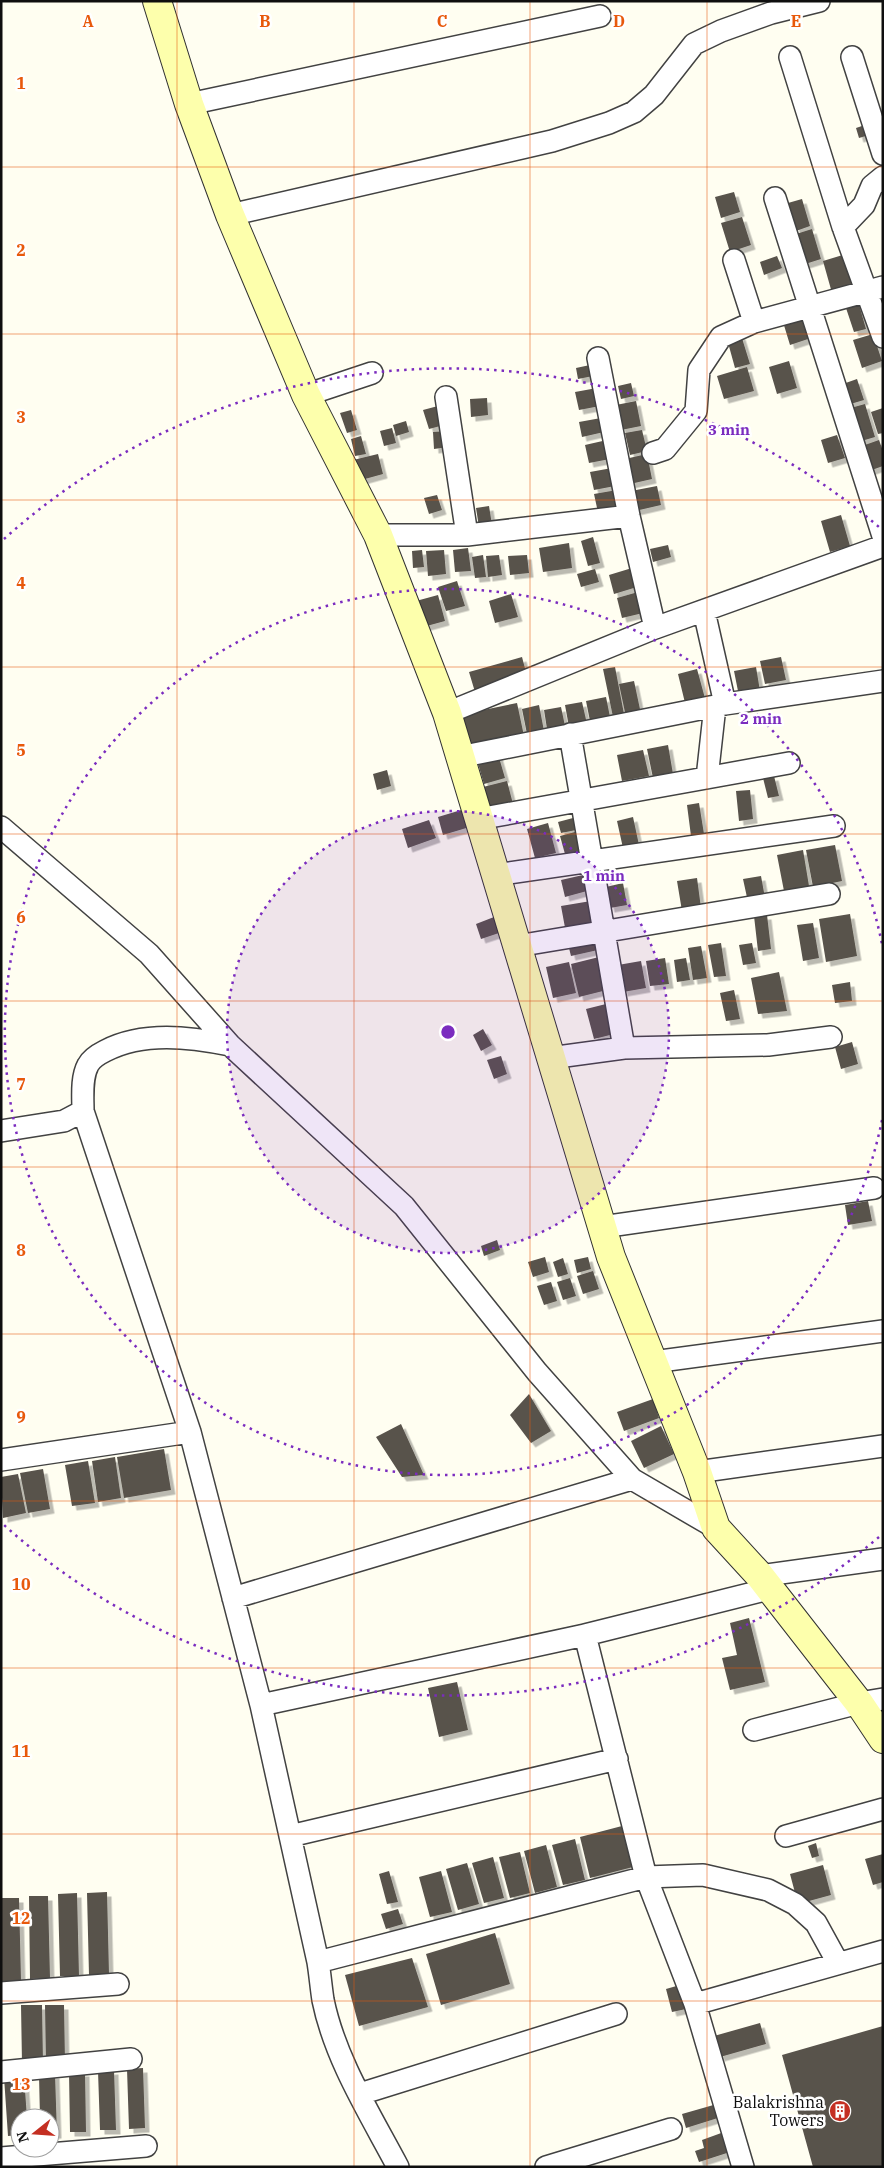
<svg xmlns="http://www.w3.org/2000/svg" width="884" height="2168" viewBox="0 0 884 2168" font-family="'IBM Plex Serif',serif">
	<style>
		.building { fill: #58524b; filter: url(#shadow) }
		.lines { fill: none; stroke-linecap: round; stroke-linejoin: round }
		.street-casing { stroke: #424242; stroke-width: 24 }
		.secondary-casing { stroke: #313131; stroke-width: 30 }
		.street { stroke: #fff; stroke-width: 21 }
		.secondary { stroke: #fdffac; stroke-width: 28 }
		.grid { fill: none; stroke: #e8590c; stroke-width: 1; stroke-opacity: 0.55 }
		.ring { fill: none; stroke: #7b2cbf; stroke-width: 2.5; stroke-dasharray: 2.5 5 }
		.labels { text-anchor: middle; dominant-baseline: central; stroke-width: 5; stroke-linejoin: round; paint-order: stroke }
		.poi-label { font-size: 16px; fill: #0f0f0f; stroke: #fff; text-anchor: end }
		.grid-label { font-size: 16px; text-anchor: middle; font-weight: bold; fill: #e8590c; stroke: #fff; stroke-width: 5; stroke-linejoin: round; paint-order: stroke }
		.centre { fill: #7b2cbf; stroke: #fff; stroke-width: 2.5 }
		.ring-label { font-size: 15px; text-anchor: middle; font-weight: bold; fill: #7b2cbf; stroke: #fff; stroke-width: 5; stroke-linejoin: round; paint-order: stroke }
	</style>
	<defs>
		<filter id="shadow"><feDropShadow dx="4.5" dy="4.5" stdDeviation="0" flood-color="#0004"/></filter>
	</defs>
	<rect width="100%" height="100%" fill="#fffef1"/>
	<path class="building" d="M865,125L869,135L859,138L856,128Z
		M734,192L740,212L721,218L715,197Z
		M802,199L810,226L796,231L788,203Z
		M742,217L751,245L730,252L721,223Z
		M812,229L821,259L802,265L793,235Z
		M846,254L856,285L832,293L823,261Z
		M777,256L782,268L764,275L760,262Z
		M858,301L866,329L854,332L845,305Z
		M801,316L808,339L790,345L783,322Z
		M873,334L882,361L862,368L853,340Z
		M741,335L750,364L735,368L727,339Z
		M789,361L797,388L777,394L769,367Z
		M590,365L593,376L578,379L576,368Z
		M747,367L754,391L724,399L717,376Z
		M857,379L864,400L847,405L840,385Z
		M631,383L634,396L621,399L618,386Z
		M597,388L600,406L579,410L575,392Z
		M487,398L488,415L471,417L470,399Z
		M636,401L641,426L621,430L616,405Z
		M865,404L875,437L858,442L847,409Z
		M438,406L444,425L429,429L423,410Z
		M883,408V433L878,434L871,412Z
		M351,410L357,430L347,433L340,413Z
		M601,418L604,432L582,437L579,422Z
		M406,421L409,432L396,436L393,425Z
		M392,428L396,443L384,446L380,431Z
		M642,430L647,451L630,455L625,433Z
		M447,431L448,447L434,449L433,432Z
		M837,435L845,458L828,463L821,440Z
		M361,436L366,454L355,456L351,439Z
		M607,440L610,459L589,463L585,445Z
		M879,440L883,451V466L869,471L862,446Z
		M378,454L383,474L354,482L349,461Z
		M647,454L652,479L630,484L625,459Z
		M612,468L615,486L594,490L590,472Z
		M657,486L661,505L635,511L631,491Z
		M617,490L621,512L599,517L594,494Z
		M437,495L442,510L429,514L424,498Z
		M489,506L492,525L479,527L476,508Z
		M841,515L850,546L830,552L821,521Z
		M593,537L600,563L588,566L581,541Z
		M569,543L572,568L543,572L539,548Z
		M668,545L671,557L653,562L650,549Z
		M468,548L471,571L455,572L453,550Z
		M422,550L424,567L413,568L412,551Z
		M444,550L446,574L428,576L426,551Z
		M483,555L486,577L475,578L472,557Z
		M499,555L502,575L488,577L486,556Z
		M527,555L529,573L510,575L508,556Z
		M632,568L637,587L614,594L609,575Z
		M595,569L599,582L581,587L577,574Z
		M457,581L465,606L446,611L438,587Z
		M638,592L643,613L622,618L617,598Z
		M511,594L518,617L495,623L489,601Z
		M438,595L445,621L423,627L416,601Z
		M522,657L527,676L475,692L469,672Z
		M781,657L786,680L765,684L760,661Z
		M615,667L624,714L613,717L603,669Z
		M756,667L760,691L739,696L734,671Z
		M697,669L706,702L686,707L678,674Z
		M634,681L641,714L626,717L619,684Z
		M606,697L610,717L590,721L586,701Z
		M582,702L587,724L569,727L565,705Z
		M517,703L524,736L465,748L459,715Z
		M539,705L544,731L527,734L522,709Z
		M561,707L565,726L547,729L544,710Z
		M668,745L673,774L653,778L647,749Z
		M643,750L649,776L622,781L617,755Z
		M498,754L505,778L484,784L477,760Z
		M387,770L391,786L377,790L373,774Z
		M774,776L779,796L768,798L763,778Z
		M507,781L513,804L490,810L483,787Z
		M750,790L753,819L739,821L736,791Z
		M699,803L704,834L691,836L687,805Z
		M468,808L473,826L443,835L438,817Z
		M633,817L639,845L623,848L617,821Z
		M573,818L576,830L561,833L558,822Z
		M429,820L436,838L408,848L402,829Z
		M548,823L556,853L535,858L527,829Z
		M575,832L580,851L565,854L560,836Z
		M835,845L842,881L813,887L806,850Z
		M803,850L809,886L784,891L777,855Z
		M583,875L587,891L565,897L561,880Z
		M761,876L765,898L748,902L743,879Z
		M697,878L701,908L682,911L677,881Z
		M623,883L627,905L610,908L606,887Z
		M591,901L596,927L566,933L561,906Z
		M850,914L857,956L826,962L819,919Z
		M767,915L771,949L758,951L754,916Z
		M494,917L499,933L481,939L476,924Z
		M813,923L819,958L803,961L797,925Z
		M596,938L598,950L571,956L568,944Z
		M721,943L726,976L714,977L708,945Z
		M752,943L756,963L743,965L739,945Z
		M701,946L707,978L693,980L688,948Z
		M599,957L607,990L579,997L571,964Z
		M665,958L669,984L650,986L646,961Z
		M686,958L690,980L677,982L674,960Z
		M641,961L646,988L623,992L618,965Z
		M569,962L576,993L553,998L546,967Z
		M779,972L787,1011L758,1014L751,978Z
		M850,982L852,1001L835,1003L832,985Z
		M734,990L740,1019L726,1021L720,993Z
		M610,1003L618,1033L594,1039L586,1009Z
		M483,1029L492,1045L481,1051L473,1035Z
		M852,1042L858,1064L841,1069L835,1047Z
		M501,1056L507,1074L494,1079L487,1060Z
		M868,1201L872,1221L848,1225L845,1205Z
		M497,1240L500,1250L484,1256L481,1246Z
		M545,1257L549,1272L533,1277L528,1262Z
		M588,1257L591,1269L577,1273L574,1260Z
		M563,1258L568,1274L558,1277L553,1262Z
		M593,1271L599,1289L583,1294L577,1276Z
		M570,1278L576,1296L563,1300L557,1282Z
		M551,1282L557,1301L544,1305L537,1286Z
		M529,1394L551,1431L531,1443L510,1415Z
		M653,1399L659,1418L624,1431L617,1412Z
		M401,1424L424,1475L402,1477L376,1437Z
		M661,1426L674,1454L644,1468L631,1441Z
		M164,1449L171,1490L124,1498L117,1457Z
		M115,1457L121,1498L98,1502L92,1461Z
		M88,1461L95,1503L72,1506L65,1465Z
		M43,1469L50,1509L28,1513L20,1473Z
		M18,1474L26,1513L3,1518L1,1477Z
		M749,1618L765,1682L730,1690L722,1658L737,1655L730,1623Z
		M457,1682L468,1730L439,1737L428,1688Z
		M622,1826L633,1867L590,1878L580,1837Z
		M575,1839L585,1880L563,1885L552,1845Z
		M816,1843L819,1856L812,1858L808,1846Z
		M546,1845L557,1887L535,1893L524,1851Z
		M520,1852L530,1893L510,1898L499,1857Z
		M883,1854V1882L873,1885L865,1859Z
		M493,1857L504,1898L484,1903L472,1863Z
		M467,1863L479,1904L458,1910L446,1869Z
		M823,1865L831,1895L798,1904L790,1874Z
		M389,1871L398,1902L387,1904L379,1874Z
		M441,1871L452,1912L430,1917L419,1877Z
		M107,1892L109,1974L89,1975L87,1893Z
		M77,1893L79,1976H60L58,1894Z
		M29,1896H48L50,1978L30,1979Z
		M1,1898H19L21,1981H1Z
		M398,1909L403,1924L386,1929L381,1914Z
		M495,1933L510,1984L441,2005L426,1954Z
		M412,1958L428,2007L359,2026L345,1975Z
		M680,1985L686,2009L672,2012L666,1989Z
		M21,2005H42L43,2063H22Z
		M45,2005H64L65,2062L46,2063Z
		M760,2023L766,2044L720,2057L714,2036Z
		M883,2026V2167H813L782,2055Z
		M143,2068L145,2128L129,2129L127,2069Z
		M114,2070L116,2130H100L98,2071Z
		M69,2072H85L86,2132H70Z
		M55,2074L57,2134L50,2135V2118H40L39,2075Z
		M24,2076L27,2118H20V2135L8,2136L4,2077Z
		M717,2104L721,2117L686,2128L682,2114Z
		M724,2132L730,2152L699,2162L695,2151L704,2148L702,2140Z"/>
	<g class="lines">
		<g class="street-casing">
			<path id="street" d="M790,57L843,227L883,337
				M852,57L883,154
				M189,104L600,16
				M775,198L883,536
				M230,215L552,141L609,123L634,112L654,95L694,44L721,31L771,13L819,1
				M843,227L864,205L872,186L883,177
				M734,260L754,322L883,287
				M598,358L629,516L655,628
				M306,395L372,373
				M446,397L467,535
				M653,453L665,449L696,411L699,370L721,337L754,322
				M378,535H467L629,516
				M704,611L725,704
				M447,713L655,628L883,546
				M570,734L624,1048
				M459,757L725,704L883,681
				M707,778L715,706
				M478,819L789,763
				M1,827L149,954L230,1045L404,1206L537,1372L632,1479L716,1528
				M495,875L834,826
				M517,946L829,894
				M230,1045C190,1037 143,1031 105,1051C99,1054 91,1059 88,1065C81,1078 83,1097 83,1111L190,1432L261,1705L318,1962C320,1974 321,1987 323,2000C335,2059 370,2114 398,2167
				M550,1058L624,1048L768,1045L831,1037
				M1,1131L64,1121L83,1111
				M602,1227L874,1188
				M653,1362L883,1331
				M1,1460L190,1432
				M697,1472L883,1446
				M760,1576L883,1559
				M233,1598L632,1479
				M585,1635L646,1877L695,2004L743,2167
				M261,1705L585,1635L769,1589
				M754,1730L859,1703L883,1699
				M290,1836L617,1759
				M786,1836L883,1809
				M318,1962L646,1877L703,1875L768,1890L795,1904L816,1923L838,1963
				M1,1993L118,1984
				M695,2004L883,1951
				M1,2072L131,2059
				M360,2094L616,2014
				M1,2158L146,2146
				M546,2167L671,2129"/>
		</g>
		<g class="secondary-casing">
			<path id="secondary" d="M157,1L189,104L230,215L306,395L378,535L447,713L611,1257L697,1472L716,1528L760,1576L859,1703L883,1739"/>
		</g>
		<use href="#street" class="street"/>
		<use href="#secondary" class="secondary"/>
	</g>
	<path class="grid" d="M177,1V2167M354,1V2167M530,1V2167M707,1V2167M1,167H883M1,334H883M1,500H883M1,667H883M1,834H883M1,1001H883M1,1167H883M1,1334H883M1,1501H883M1,1668H883M1,1834H883M1,2001H883"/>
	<circle cx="448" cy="1032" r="221" fill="#7b2cbf" fill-opacity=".12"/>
	<g class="ring">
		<circle cx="448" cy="1032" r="221"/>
		<path d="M882 1120A443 443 0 1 1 882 944"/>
		<path d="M879 1537A664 664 0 0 1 4 1525M4 539A664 664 0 0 1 879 527"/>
	</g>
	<defs>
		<g id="building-disc" transform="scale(1.125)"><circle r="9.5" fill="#c42f22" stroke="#fff"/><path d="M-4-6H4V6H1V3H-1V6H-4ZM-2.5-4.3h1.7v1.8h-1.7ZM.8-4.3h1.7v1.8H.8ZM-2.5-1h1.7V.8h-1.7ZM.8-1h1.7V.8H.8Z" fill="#fff"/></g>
	</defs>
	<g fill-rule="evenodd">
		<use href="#building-disc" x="840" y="2111"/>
	</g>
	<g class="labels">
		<g class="poi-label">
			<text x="824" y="2102">Balakrishna<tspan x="824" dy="18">Towers</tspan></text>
		</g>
	</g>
	<g class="grid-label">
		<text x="88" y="27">A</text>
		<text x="265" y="27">B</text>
		<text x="442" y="27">C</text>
		<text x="619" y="27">D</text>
		<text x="796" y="27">E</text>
		<text x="21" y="89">1</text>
		<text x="21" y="256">2</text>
		<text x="21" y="423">3</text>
		<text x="21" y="589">4</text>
		<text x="21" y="756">5</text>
		<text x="21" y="923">6</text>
		<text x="21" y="1090">7</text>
		<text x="21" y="1256">8</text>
		<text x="21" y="1423">9</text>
		<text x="21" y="1590">10</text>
		<text x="21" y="1757">11</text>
		<text x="21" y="1924">12</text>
		<text x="21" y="2090">13</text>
	</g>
	<circle cx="448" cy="1032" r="8" class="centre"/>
	<g class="ring-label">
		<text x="729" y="435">3 min</text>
		<text x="761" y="724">2 min</text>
		<text x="604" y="881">1 min</text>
	</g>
	<rect width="884" height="2168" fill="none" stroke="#0f0f0f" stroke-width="5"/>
	<g transform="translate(35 2133) rotate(253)"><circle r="24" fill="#ffffff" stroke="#9f9f9f"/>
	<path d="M0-4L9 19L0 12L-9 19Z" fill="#c42f22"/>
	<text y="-8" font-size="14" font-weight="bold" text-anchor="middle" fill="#0f0f0f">N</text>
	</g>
</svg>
